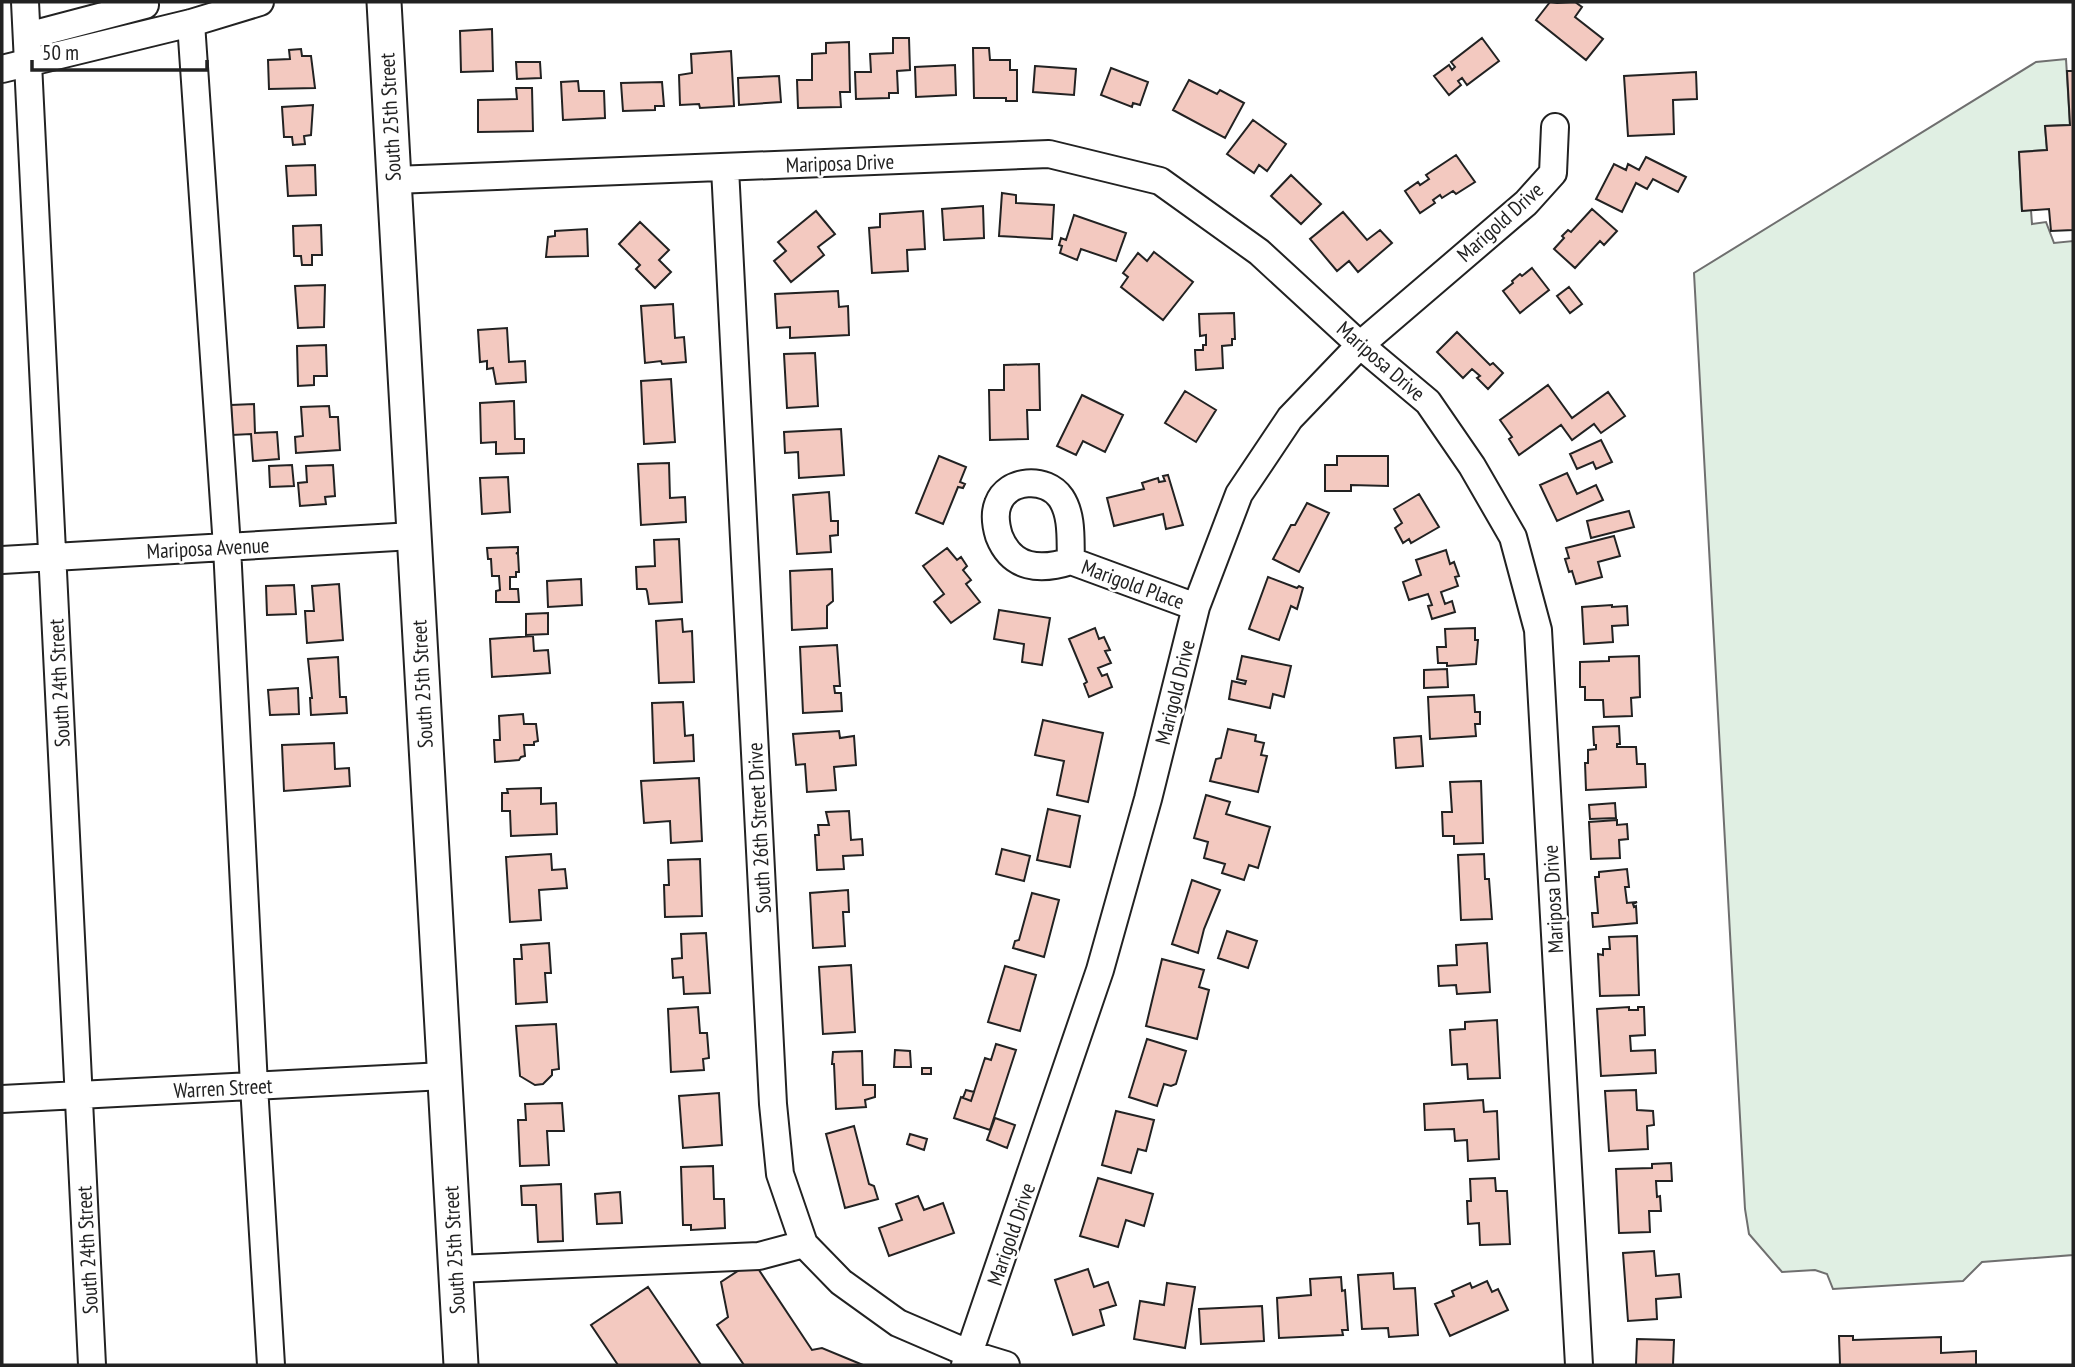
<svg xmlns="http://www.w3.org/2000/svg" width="2075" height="1367" viewBox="0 0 2075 1367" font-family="'PT Sans Narrow',sans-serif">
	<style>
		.green { fill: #e0efe3; stroke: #6f6f6f; stroke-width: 2 }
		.building { fill: #f3c9c0; stroke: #222; stroke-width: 2 }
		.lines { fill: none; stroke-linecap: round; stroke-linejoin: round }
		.minor-casing { stroke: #222; stroke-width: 30 }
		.major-casing { stroke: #222; stroke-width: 37 }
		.minor { stroke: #fff; stroke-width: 26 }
		.major { stroke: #fff; stroke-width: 33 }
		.labels { text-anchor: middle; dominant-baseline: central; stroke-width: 5; stroke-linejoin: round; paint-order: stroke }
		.street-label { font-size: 21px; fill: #222; stroke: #fff }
	</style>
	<rect width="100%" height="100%" fill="#fff"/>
	<path class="green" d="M2066,59L2070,125L2045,126L2047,150L2019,152L2022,211L2031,210L2032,224L2046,222L2054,243L2073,241V1255L1982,1262L1963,1281L1833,1289L1827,1274L1815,1270L1782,1272L1749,1234L1745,1209L1694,273L2036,62Z"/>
	<path class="building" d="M1550,2L1557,3L1575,2L1582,7L1575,17L1603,39L1586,60L1536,20Z
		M492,29L493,71L461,72L460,31Z
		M893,38H909L910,70L897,71L898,93H889V98L856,99L855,72H871L870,54L893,53Z
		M1482,38L1499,61L1467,85L1462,78L1458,81L1461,85L1449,95L1434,76L1449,65L1452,70L1455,67L1451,62Z
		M849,42L850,92H840L841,107L798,108L797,80H812V54L826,53V43Z
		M973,48H989L990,60H1010V70H1017V101H1006V98H974Z
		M301,49L302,56H311L315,88L269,89L268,60L290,59L289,50Z
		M731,51L734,106L700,108L699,104L680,105L679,75L692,73L691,54Z
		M516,62H540L541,78L517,79Z
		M955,65L956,95L916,97L915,67Z
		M1035,66L1076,69L1074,95L1033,92Z
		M1111,68L1148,82L1140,105L1133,103L1132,107L1101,95Z
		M2067,71H2073V230L2051,231L2049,209L2022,211L2019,152L2047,150L2045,126L2070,125Z
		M1696,72L1697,99L1673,100L1674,134L1628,136L1624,76Z
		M779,76L781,102L739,105L738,78Z
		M1189,80L1217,94L1220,90L1244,103L1225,138L1173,110Z
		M578,81L579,91H604L605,118L563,120L561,82Z
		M662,82L664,106H655V110L623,111L621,83Z
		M516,88H532L533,131L478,132V100L517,99Z
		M313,105L311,135L304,136L305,144L293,145L292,137H284L282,107Z
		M1253,120L1286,144L1267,171L1259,165L1254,173L1227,154Z
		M1456,155L1475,182L1456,194L1453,191L1442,198L1440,195L1433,200L1435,203L1420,213L1405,191L1418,182L1420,185L1429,179L1426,175Z
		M1646,157L1686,177L1678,192L1653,179L1647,189L1636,183L1622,212L1596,199L1614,164L1626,170L1628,164L1639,170Z
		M315,165L316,195L288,196L286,166Z
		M1291,175L1321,204L1301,224L1271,196Z
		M1002,193L1016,195V203L1054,205L1052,239L999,236Z
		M983,206L984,238L944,240L942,209Z
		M1592,209L1617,231L1604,245L1600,241L1575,268L1554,249L1564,238L1562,236L1568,230L1571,232Z
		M816,211L835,234L818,247L824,255L791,282L774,261L786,251L778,242Z
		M923,211L925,249L907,250L908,271L872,273L869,228L880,227V214Z
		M1343,212L1367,240L1380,230L1392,243L1358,272L1349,261L1337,271L1310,239Z
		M1074,215L1126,233L1116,261L1081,249L1077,260L1060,253L1062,246L1059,245L1061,238L1066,240Z
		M640,222L669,250L659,260L671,272L655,288L636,269L640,265L619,244Z
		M321,225L322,255H312V265H302L301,256H294L293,226Z
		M587,229L588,256L546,257L548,237L555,236V231Z
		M1154,252L1193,282L1163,320L1121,287L1128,277L1123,273L1138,253L1147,261Z
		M1532,268L1549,290L1520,313L1503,291L1513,283L1512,281L1520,274L1522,276Z
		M325,285L324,327L298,328L295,286Z
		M1569,287L1582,304L1570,313L1557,296Z
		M838,291L839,307L848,306L849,335L790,338V327L777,328L775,294Z
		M673,304L675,338L684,337L686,362L662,364L661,361L645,363L641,306Z
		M1234,313L1235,339H1232V345L1222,346L1223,368L1196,370L1195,350H1203V345H1206V335L1200,336L1199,314Z
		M507,328L509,362L525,361L526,382L496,384L493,368L487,369V361L480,362L478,330Z
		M1457,332L1490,365L1493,363L1503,373L1488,389L1477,378L1480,376L1472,369L1463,378L1437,352Z
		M326,345L327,376H314V385L298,386L297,346Z
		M815,353L818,406L787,408L784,354Z
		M1039,364L1040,410H1027L1028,439L990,440L989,390H1004V365Z
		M671,379L675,442L644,444L641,381Z
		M1548,385L1572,418L1608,392L1625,416L1601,433L1594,424L1572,440L1561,425L1519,455L1509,439L1512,437L1500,420Z
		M1185,391L1216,410L1196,442L1165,423Z
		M1082,395L1123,415L1105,452L1083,441L1076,455L1057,446Z
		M514,401L515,439H524V453L496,454V442L481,443L480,403Z
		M254,404L255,433L277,432L279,459L253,461L251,434L232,435L231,405Z
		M329,406L330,417H338L340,450L296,453L295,437L303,436L301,407Z
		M841,429L844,475L799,478L798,452L785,453L784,432Z
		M1601,440L1612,462L1596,469L1593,462L1577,469L1570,454Z
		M939,456L966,467L960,482L965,484L963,488L958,487L943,524L916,513Z
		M1337,456H1388V486L1351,485V491H1325V465H1337Z
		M669,463L670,498L685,497L686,522L641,525L638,464Z
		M292,465L294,486L270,487L269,466Z
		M333,465L335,496L325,497L326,504L300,506L298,483L307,482L306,466Z
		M1567,473L1577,494L1596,485L1603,500L1557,521L1540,485Z
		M1168,475L1183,525L1166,529L1163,514L1114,526L1107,498L1144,489L1142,483L1158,478L1159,482L1165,481L1163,476Z
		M508,477L510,512L482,514L480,478Z
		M829,492L831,521H838V535L830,536L831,552L797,554L793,495Z
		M1419,494L1439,527L1411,543L1409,539L1403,543L1395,528L1402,523L1394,509Z
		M1307,503L1329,513L1299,572L1273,559L1291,525H1295Z
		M1629,511L1634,527L1591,538L1587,521Z
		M1614,536L1620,556L1598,562L1602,577L1576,584L1572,571L1569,572L1565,559L1569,558L1566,548Z
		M679,539L682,602L649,604L647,591L646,589H637L636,567L655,566L654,540Z
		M518,547V553H516L518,554L519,572H516V577H510V589H518L519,602H496V591L500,590L499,576H492L491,559H488L487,548Z
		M947,548L957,560L961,557L967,566L963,570L971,580L966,584L980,602L951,623L934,602L944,594L923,566Z
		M1446,550L1450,564L1454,562L1459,576L1455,577L1458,586L1441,592L1445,604L1452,601L1455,612L1432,619L1428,606L1432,605L1428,594L1409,600L1403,582L1421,575L1416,560Z
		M832,569L833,601L827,606V628L792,630L790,571Z
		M1268,577L1297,588L1299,586L1303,588L1297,609L1291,606L1279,640L1249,629Z
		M581,579L582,605L548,607L547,581Z
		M339,584L343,640L307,643L305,611H314L312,586Z
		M294,585L296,614L267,615L266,586Z
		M1612,605V607L1627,606L1628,625L1612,626L1613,642L1584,644L1582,607Z
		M999,610L1050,618L1042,665L1022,662L1024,644L994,639Z
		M548,613V634L526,635V614Z
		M682,619L683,632L692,631L694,682L659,683L656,621Z
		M1095,628L1099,639L1104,637L1110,650L1105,651L1111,663L1098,668L1102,676L1107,674L1112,687L1089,697L1084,684L1087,682L1069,639Z
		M1475,628V640H1478L1476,664L1447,666V663H1438L1437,647H1446L1445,629Z
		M533,636L534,651L548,650L550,673L492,677L490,639Z
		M837,645L840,686H834L835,693H841L842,711L803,713L800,647Z
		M1242,656L1291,666L1284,697L1273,694L1270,708L1229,699L1232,681L1245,684L1246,681L1237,679Z
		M1639,656L1640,697L1631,698L1632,716L1604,717L1603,700H1585V687H1580V662L1609,661V657Z
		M338,657L340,697H346L347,713L311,715L310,698H312L308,659Z
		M1447,669L1448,687L1424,688V670Z
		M298,688L299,714L270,715L268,690Z
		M1474,695L1475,712H1480V724H1475L1476,736L1430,739L1428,697Z
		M683,702L685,736L693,735L694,761L654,763L652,703Z
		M523,714L524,724H536L538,741L534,742V745H524L525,756L521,757L519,760L495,762L494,740H500L499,716Z
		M1043,720L1103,733L1088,802L1057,795L1064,761L1035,755Z
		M1619,726L1620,744H1617V747H1636L1637,764H1645L1646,787L1586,790L1585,763H1588V750L1596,749V745H1594L1593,727Z
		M1228,729L1256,735L1255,741L1264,743L1261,755L1267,756L1258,792L1210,781L1216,759L1221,758Z
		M839,731L840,738L854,736L856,765L834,767L836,790L807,792L805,764L796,765L793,734Z
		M1421,736L1423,766L1396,768L1394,738Z
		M334,743L335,769L349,768L350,786L284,791L282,745Z
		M699,778L702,841L671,843L670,821L644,823L641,781Z
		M1481,781L1483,843L1454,844V836H1443L1442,812H1452L1450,782Z
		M541,788V804L556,803L557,834L511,836L510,811H502V793H508L507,789Z
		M1206,795L1230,802L1226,814L1270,827L1258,868L1249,865L1244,880L1222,873L1225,864L1204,858L1208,842L1194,838Z
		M1615,803L1616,818L1590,819L1589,805Z
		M1048,809L1080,816L1070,867L1037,860Z
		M849,811L851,840L862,839L863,855L843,856L844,869L817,870L815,835H819L818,825H829L826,812Z
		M1617,820V825L1627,824L1628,839L1619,840L1620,858L1591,859L1589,822Z
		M1002,849L1030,856L1024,881L996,874Z
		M551,854L552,870L565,869L567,888L539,890L541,920L510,922L506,857Z
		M1484,854L1485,879H1489L1492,919L1461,920L1458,855Z
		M700,859L702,916L665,917L664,885H669L668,860Z
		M1627,869L1629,887H1625L1627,903L1637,902L1633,904L1634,907L1636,906L1637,923L1593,927L1592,913H1598L1595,877H1599V872Z
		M1192,880L1220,890L1204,929L1198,953L1172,944Z
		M848,890L849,912H843L845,946L813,948L810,893Z
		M1032,893L1059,900L1044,957L1013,948L1015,941L1019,940Z
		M1227,931L1257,941L1248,968L1218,958Z
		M706,933L710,993L684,994L683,977L673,978L672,959L682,958L681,934Z
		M1637,936L1639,995L1600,996L1598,954L1603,955V949H1610L1609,937Z
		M549,943L551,973H545L547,1002L516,1004L514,959H522L521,945Z
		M1487,943L1490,992L1457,994L1456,985L1439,986L1438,966L1457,965L1456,945Z
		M1162,959L1204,970L1199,987L1209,990L1197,1039L1146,1026Z
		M851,965L855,1032L823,1034L819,967Z
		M1005,966L1036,975L1020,1031L988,1022Z
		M698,1007L700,1033H707L709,1058L703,1059L704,1070L671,1072L668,1009Z
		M1629,1007V1010H1638V1007H1644L1645,1035L1630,1036L1631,1051L1655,1050L1656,1073L1601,1076L1597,1009Z
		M1497,1020L1500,1078L1468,1079L1467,1064L1452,1065L1450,1030L1465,1029V1022Z
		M556,1024L559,1069L552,1070V1075L543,1084L535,1085L520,1076L516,1026Z
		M1147,1039L1186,1051L1176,1084L1171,1086L1164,1084L1157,1106L1129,1097Z
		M996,1044L1016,1050L990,1130L954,1118L961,1097L971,1101L985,1058L991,1060Z
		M895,1050L910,1051L911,1067H894Z
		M862,1051L863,1085H875V1097L865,1100L866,1107L836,1109L834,1064H832L833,1052Z
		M922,1068H931V1074H922Z
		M966,1090L974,1092L971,1101L963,1098Z
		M1636,1090L1637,1110L1653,1111L1654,1125L1647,1126L1648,1149L1609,1151L1605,1091Z
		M719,1093L722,1145L683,1148L679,1096Z
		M1483,1100L1484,1112L1497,1111L1499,1159L1468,1161L1467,1140L1455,1141L1454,1129L1425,1130L1424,1104Z
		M562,1103L564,1131H547L549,1165L520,1166L518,1120H526L525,1104Z
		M1116,1111L1154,1120L1146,1151L1138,1149L1131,1173L1102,1165Z
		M995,1118L1015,1125L1007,1148L987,1140Z
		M854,1126L869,1184L874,1186L878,1199L845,1208L826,1134Z
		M910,1134L927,1139L924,1150L907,1144Z
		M1671,1163L1672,1181H1656L1657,1197L1660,1196L1661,1211H1649L1650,1232L1619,1233L1616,1169L1652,1168V1164Z
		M713,1166L714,1199H724L725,1228L691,1230V1225H683L681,1167Z
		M1098,1178L1153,1194L1144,1226L1126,1220L1118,1247L1080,1236Z
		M1495,1178L1496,1191H1507L1510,1244L1480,1245L1479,1223L1468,1224L1467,1201H1471L1470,1179Z
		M561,1184L563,1241L538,1242L536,1205H522L521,1186Z
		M620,1192L622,1223L597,1224L595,1194Z
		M918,1196L924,1210L943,1203L954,1233L889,1256L879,1228L902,1220L896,1204Z
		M1654,1251L1656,1276L1679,1274L1681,1297L1656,1299L1657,1319L1628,1321L1623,1253Z
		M753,1261L812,1350L822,1348L863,1365H744L717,1325L728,1317L721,1282Z
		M1088,1269L1094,1287L1108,1282L1116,1305L1100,1310L1104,1325L1073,1335L1055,1280Z
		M1393,1273L1394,1289L1415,1288L1418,1335L1389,1337L1388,1328L1362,1329L1358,1275Z
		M1341,1277L1342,1291L1345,1290L1348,1330H1342L1343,1335L1279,1338L1277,1298L1311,1295L1310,1279Z
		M1487,1281L1492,1292L1498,1289L1508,1310L1450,1336L1435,1304L1454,1296L1452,1291L1470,1283L1472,1288Z
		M1167,1283L1195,1287L1185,1348L1134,1339L1140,1301L1164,1305Z
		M648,1287L701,1365H618L591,1325Z
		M1262,1306L1264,1341L1201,1344L1199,1309Z
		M1839,1336H1853V1340L1941,1337V1353L1976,1351V1365H1840Z
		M1637,1339L1674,1340L1673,1365H1636Z"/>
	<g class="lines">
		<g class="minor-casing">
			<path id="minor" d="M25,2L92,1365
				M191,23L227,547L254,1086L271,1365
				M27,36L145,5
				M2,69L191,23L260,2
				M725,168L773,1104L780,1174L804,1244L841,1282L898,1323L970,1354L1006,1365
				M394,180L1049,154L1160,181L1259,252L1360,345L1428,402L1472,466L1513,537L1538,630L1579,1365
				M2,560L413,536
				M1071,561C1040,571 1012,569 999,536C996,526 994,514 998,504C1007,479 1046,476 1061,498C1073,516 1070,541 1071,561L1196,607
				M2,1099L444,1076
				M456,1269L759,1256L804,1244
				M965,1365L1100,970L1148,799L1196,607L1239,494L1290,418L1360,345L1526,203L1553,173L1555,127"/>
		</g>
		<g class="major-casing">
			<path id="major" d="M384,2L461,1365"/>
		</g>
		<use href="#minor" class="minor"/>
		<use href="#major" class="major"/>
	</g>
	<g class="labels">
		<g class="street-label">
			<text transform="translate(390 117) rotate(-93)">South 25th Street</text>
			<text transform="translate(840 163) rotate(-2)">Mariposa Drive</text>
			<text transform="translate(1500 222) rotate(-42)">Marigold Drive</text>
			<text transform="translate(1381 361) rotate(41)">Mariposa Drive</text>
			<text transform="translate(208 548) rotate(-3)">Mariposa Avenue</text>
			<text transform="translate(1133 584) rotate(20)">Marigold Place</text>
			<text transform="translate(59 683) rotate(-93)">South 24th Street</text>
			<text transform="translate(422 684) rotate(-93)">South 25th Street</text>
			<text transform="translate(1175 692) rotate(-76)">Marigold Drive</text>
			<text transform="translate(759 828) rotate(-93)">South 26th Street Drive</text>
			<text transform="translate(1553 899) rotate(-93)">Mariposa Drive</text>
			<text transform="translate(223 1088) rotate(-3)">Warren Street</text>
			<text transform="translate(1011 1234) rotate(-71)">Marigold Drive</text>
			<text transform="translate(87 1250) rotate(-93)">South 24th Street</text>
			<text transform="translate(454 1250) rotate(-93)">South 25th Street</text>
		</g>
	</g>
	<rect width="2075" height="1367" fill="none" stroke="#222222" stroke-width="7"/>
	<path d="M32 60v10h175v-10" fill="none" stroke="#222222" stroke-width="3.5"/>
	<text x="42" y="60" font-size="21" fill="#222222" stroke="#ffffff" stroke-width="5" paint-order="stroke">50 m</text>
</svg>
